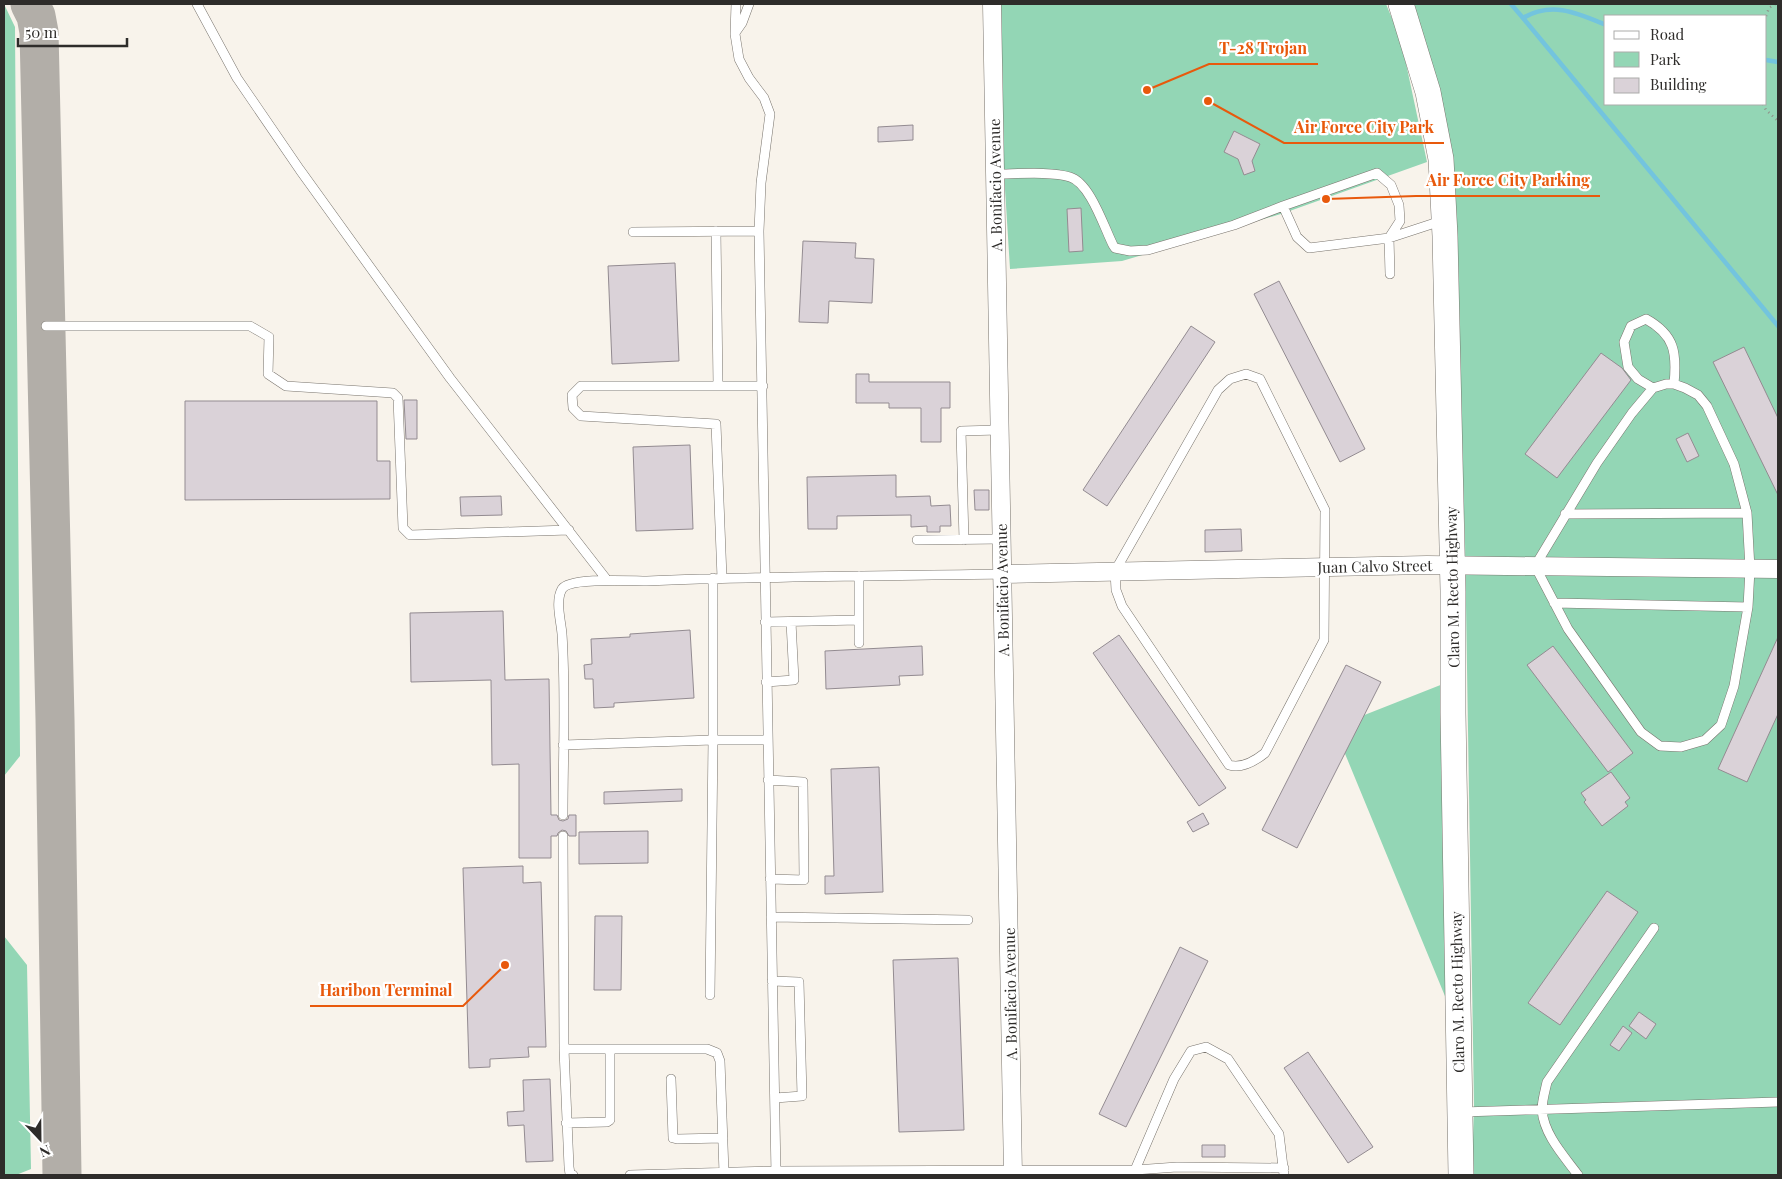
<svg xmlns="http://www.w3.org/2000/svg" width="1782" height="1179" viewBox="0 0 1782 1179" font-family="'Playfair Display',serif">
	<style>
		.green { fill: #93d6b5; fill-rule: evenodd }
		.lines { fill: none; stroke-linecap: round; stroke-linejoin: round }
		.stream { stroke: #73c4de; stroke-width: 4.5 }
		.taxiway { stroke: #b2aea8; stroke-width: 39 }
		.building { fill: #dad2d8; stroke: #938b91 }
		.lane-casing { stroke: #79746d; stroke-width: 10 }
		.street-casing { stroke: #79746d; stroke-width: 19 }
		.secondary-casing { stroke: #79746d; stroke-width: 26 }
		.path { stroke: #908c87; stroke-width: 2.5; stroke-dasharray: 1 4; stroke-linecap: butt }
		.lane { stroke: #fff; stroke-width: 9 }
		.street { stroke: #fff; stroke-width: 18 }
		.secondary { stroke: #fff; stroke-width: 25 }
		.labels { text-anchor: middle; dominant-baseline: central; stroke-width: 4.5; stroke-linejoin: round; paint-order: stroke }
		.street-label { font-size: 15px; fill: #2e2c2a; stroke: #fff }
		.leader { fill: none; stroke: #e8590c; stroke-width: 2 }
		.callout-dot { fill: #e8590c; stroke: #fff; stroke-width: 2 }
		.callout-label { font-size: 16px; text-anchor: middle; font-weight: bold; fill: #e8590c; stroke: #fff; stroke-width: 4.5; stroke-linejoin: round; paint-order: stroke }
	</style>
	<rect width="100%" height="100%" fill="#f8f3eb"/>
	<path class="green" d="M4,4L15,27L20,756L4,776Z
		M1001,4H1386L1401,40L1427,162L1284,213L1122,261L1010,269L1004,173Z
		M1410,4H1778V1175H1472L1474,1105L1465,542L1454,224ZM1606,16H1766V104H1606Z
		M1443,684L1447,1001L1334,727Z
		M4,936L27,965L31,1169L16,1175H4Z"/>
	<g class="lines">
		<path class="stream" d="M1511,4L1523,18C1552,1 1577,13 1606,25
			M1523,18L1778,326
			M1766,60L1778,62"/>
		<path class="taxiway" d="M30,4L36,16L39,32L55,719L62,1175"/>
	</g>
	<path class="building" d="M913,125V140L878,142V127Z
		M1234,131L1260,144L1252,161L1255,171L1244,175L1238,159L1224,152Z
		M1081,208L1083,251L1069,252L1067,209Z
		M803,241L856,243L855,258L874,259L872,303L829,301L828,323L799,322Z
		M675,263L679,361L612,364L608,266Z
		M1279,281L1365,449L1340,462L1254,294Z
		M1191,326L1215,342L1107,506L1083,490Z
		M1744,347L1778,418V495L1713,362Z
		M1601,353L1622,368L1631,380L1557,478L1525,454Z
		M856,374H869V382H950V408H941V442H921V408H889V403H856Z
		M404,400H417V439H406Z
		M185,401H377V461H390V499L185,500Z
		M1688,433L1699,456L1687,462L1676,439Z
		M690,445L693,529L636,531L633,447Z
		M896,475V497L930,496L931,506L950,505L951,526H940V532H927V526L911,527V515L837,516V529H808L807,477Z
		M974,490H989V510H975Z
		M501,496L502,515L461,516L460,497Z
		M1241,529L1242,551L1205,552V530Z
		M503,611L505,680L549,679L551,815H557L559,820L563,821L568,819L569,815H576V836H569L566,831L562,830L558,833L557,836H551V858H519V764L492,765L491,680L411,682L410,613Z
		M690,630L694,698L614,703V707L594,708L593,679H585L584,665L592,664L591,639L630,637V634Z
		M1119,635L1226,788L1199,806L1093,653Z
		M1778,637V714L1747,782L1718,769Z
		M922,646L923,675L899,676L900,685L826,689L825,651Z
		M1553,646L1633,753L1608,772L1527,665Z
		M1346,665L1381,682L1297,848L1262,830Z
		M879,767L883,892L825,894V876H834L831,769Z
		M1611,772L1630,798L1625,802L1628,806L1602,826L1584,802L1586,800L1581,793Z
		M682,789V801L604,804V792Z
		M1203,813L1209,824L1193,832L1187,822Z
		M648,831V863L579,864V832Z
		M523,866V883L541,882L546,1047H528L529,1057L490,1059V1067L469,1068L463,868Z
		M1607,891L1638,912L1560,1025L1528,1003Z
		M595,916H622L621,990H594Z
		M1180,947L1208,961L1126,1127L1099,1114Z
		M958,958L964,1130L899,1132L893,960Z
		M1639,1012L1656,1024L1646,1039L1629,1026Z
		M1623,1026L1632,1033L1619,1051L1610,1045Z
		M1308,1052L1373,1147L1348,1163L1284,1068Z
		M550,1079L553,1161L526,1162L524,1125L508,1126L507,1112L524,1111L523,1080Z
		M1202,1145H1225V1157H1202Z"/>
	<g class="lines">
		<g class="lane-casing">
			<path id="lane" d="M197,4L237,78L300,170L450,378L607,580
				M736,4L735,34L739,59L749,78L764,98L770,114L761,183L759,231L776,1175
				M735,33L742,23L749,4
				M995,174C1016,174 1051,171 1070,177C1090,183 1104,227 1113,245L1115,248L1130,251L1148,250L1234,225L1283,206
				M716,231L718,386
				M633,232L759,231
				M1390,274L1389,238L1400,221L1399,205L1391,185L1377,173L1283,206L1297,237L1309,248L1389,238L1441,221
				M46,326H250L269,337L268,374L286,386L393,393L398,398L403,528L410,535L569,530
				M1246,374L1260,379L1325,510L1324,640L1265,753C1255,761 1242,769 1229,765L1122,606L1116,590L1115,571L1218,390L1230,379Z
				M1666,384H1674L1685,388L1698,395L1707,406L1734,464L1747,513L1750,569L1748,607L1734,686L1721,725L1705,740L1681,747L1660,746L1641,732L1568,629L1535,566L1597,463L1632,413L1653,388Z
				M1653,388L1638,379L1628,367L1624,342L1631,326L1646,319C1675,335 1677,353 1674,384
				M1565,514L1747,513
				M917,540L1001,539
				M964,540L961,431L999,430
				M722,578L716,424L581,416L573,408L572,395L581,386H763
				M1554,603L1748,607
				M765,622L859,620
				M859,643V576
				M766,682L794,680L791,622
				M563,745L713,740H767
				M768,780L803,782L804,880L770,879
				M563,815C563,755 566,694 562,634C561,621 555,601 562,589C570,577 631,581 647,581C765,576 883,576 1002,574
				M563,836L564,1049L569,1167L570,1174L573,1175
				M771,917L968,920
				M772,981L799,982L802,1096L775,1098
				M710,995L713,740V578
				M564,1049H707L717,1053L720,1061L724,1173
				M671,1079L673,1138L677,1139L723,1138
				M1462,1112L1778,1102
				M566,1123L607,1122L610,1120V1050
				M1135,1170L1174,1079L1191,1051L1206,1047L1228,1059L1279,1134L1284,1175
				M630,1175L776,1171L1135,1170L1177,1167L1284,1168
				M1578,1175C1564,1156 1544,1135 1542,1110C1542,1101 1545,1091 1547,1082L1654,928"/>
		</g>
		<g class="street-casing">
			<path id="street" d="M992,4L1013,1175
				M1002,574L1427,565L1778,569"/>
		</g>
		<g class="secondary-casing">
			<path id="secondary" d="M1401,4L1428,92L1441,159L1445,236L1453,591V713L1461,1175"/>
		</g>
		<path class="path" d="M1766,16L1769,8L1775,4
			M1763,104L1766,110L1778,121"/>
		<use href="#lane" class="lane"/>
		<use href="#street" class="street"/>
		<use href="#secondary" class="secondary"/>
	</g>
	<g class="labels">
		<g class="street-label">
			<text transform="translate(995 185) rotate(-91)">A. Bonifacio Avenue</text>
			<text transform="translate(1375 566) rotate(-1)">Juan Calvo Street</text>
			<text transform="translate(1452 587) rotate(-91)">Claro M. Recto Highway</text>
			<text transform="translate(1002 590) rotate(-91)">A. Bonifacio Avenue</text>
			<text transform="translate(1457 992) rotate(-91)">Claro M. Recto Highway</text>
			<text transform="translate(1010 994) rotate(-91)">A. Bonifacio Avenue</text>
		</g>
	</g>
	<path class="leader" d="M1147 90L1209 64H1318M1208 101L1284 143H1444M1326 199L1416 196H1600M505 965L463 1006H310"/>
	<g class="callout-dot">
		<circle cx="1147" cy="90" r="5"/>
		<circle cx="1208" cy="101" r="5"/>
		<circle cx="1326" cy="199" r="5"/>
		<circle cx="505" cy="965" r="5"/>
	</g>
	<g class="callout-label">
		<text x="1263" y="54">T-28 Trojan</text>
		<text x="1364" y="133">Air Force City Park</text>
		<text x="1508" y="186">Air Force City Parking</text>
		<text x="386" y="996">Haribon Terminal</text>
	</g>
	<rect width="1782" height="1179" fill="none" stroke="#2e2c2a" stroke-width="10"/>
	<rect x="1604" y="15" width="162" height="90" fill="#ffffff" stroke="#ababaa"/>
	<rect x="1614" y="31" width="25" height="8" fill="#ffffff" stroke="#ababaa"/>
	<text x="1650" y="40" font-size="15" fill="#2e2c2a">Road</text>
	<rect x="1614" y="52" width="25" height="15" fill="#93d6b5" stroke="#ababaa"/>
	<text x="1650" y="65" font-size="15" fill="#2e2c2a">Park</text>
	<rect x="1614" y="78" width="25" height="15" fill="#dad2d8" stroke="#ababaa"/>
	<text x="1650" y="90" font-size="15" fill="#2e2c2a">Building</text>
	<g transform="translate(40 1139) rotate(158)" stroke="#ffffff" stroke-width="4" paint-order="stroke">
	<path d="M0-4L9 19L0 12L-9 19Z" fill="#2e2c2a"/>
	<text y="-8" font-size="14" font-weight="bold" text-anchor="middle" fill="#2e2c2a">N</text>
	</g>
	<path d="M18 38v8h109v-8" fill="none" stroke="#2e2c2a" stroke-width="2.5"/>
	<text x="25" y="38" font-size="15" fill="#2e2c2a" stroke="#ffffff" stroke-width="4" paint-order="stroke">50 m</text>
</svg>
